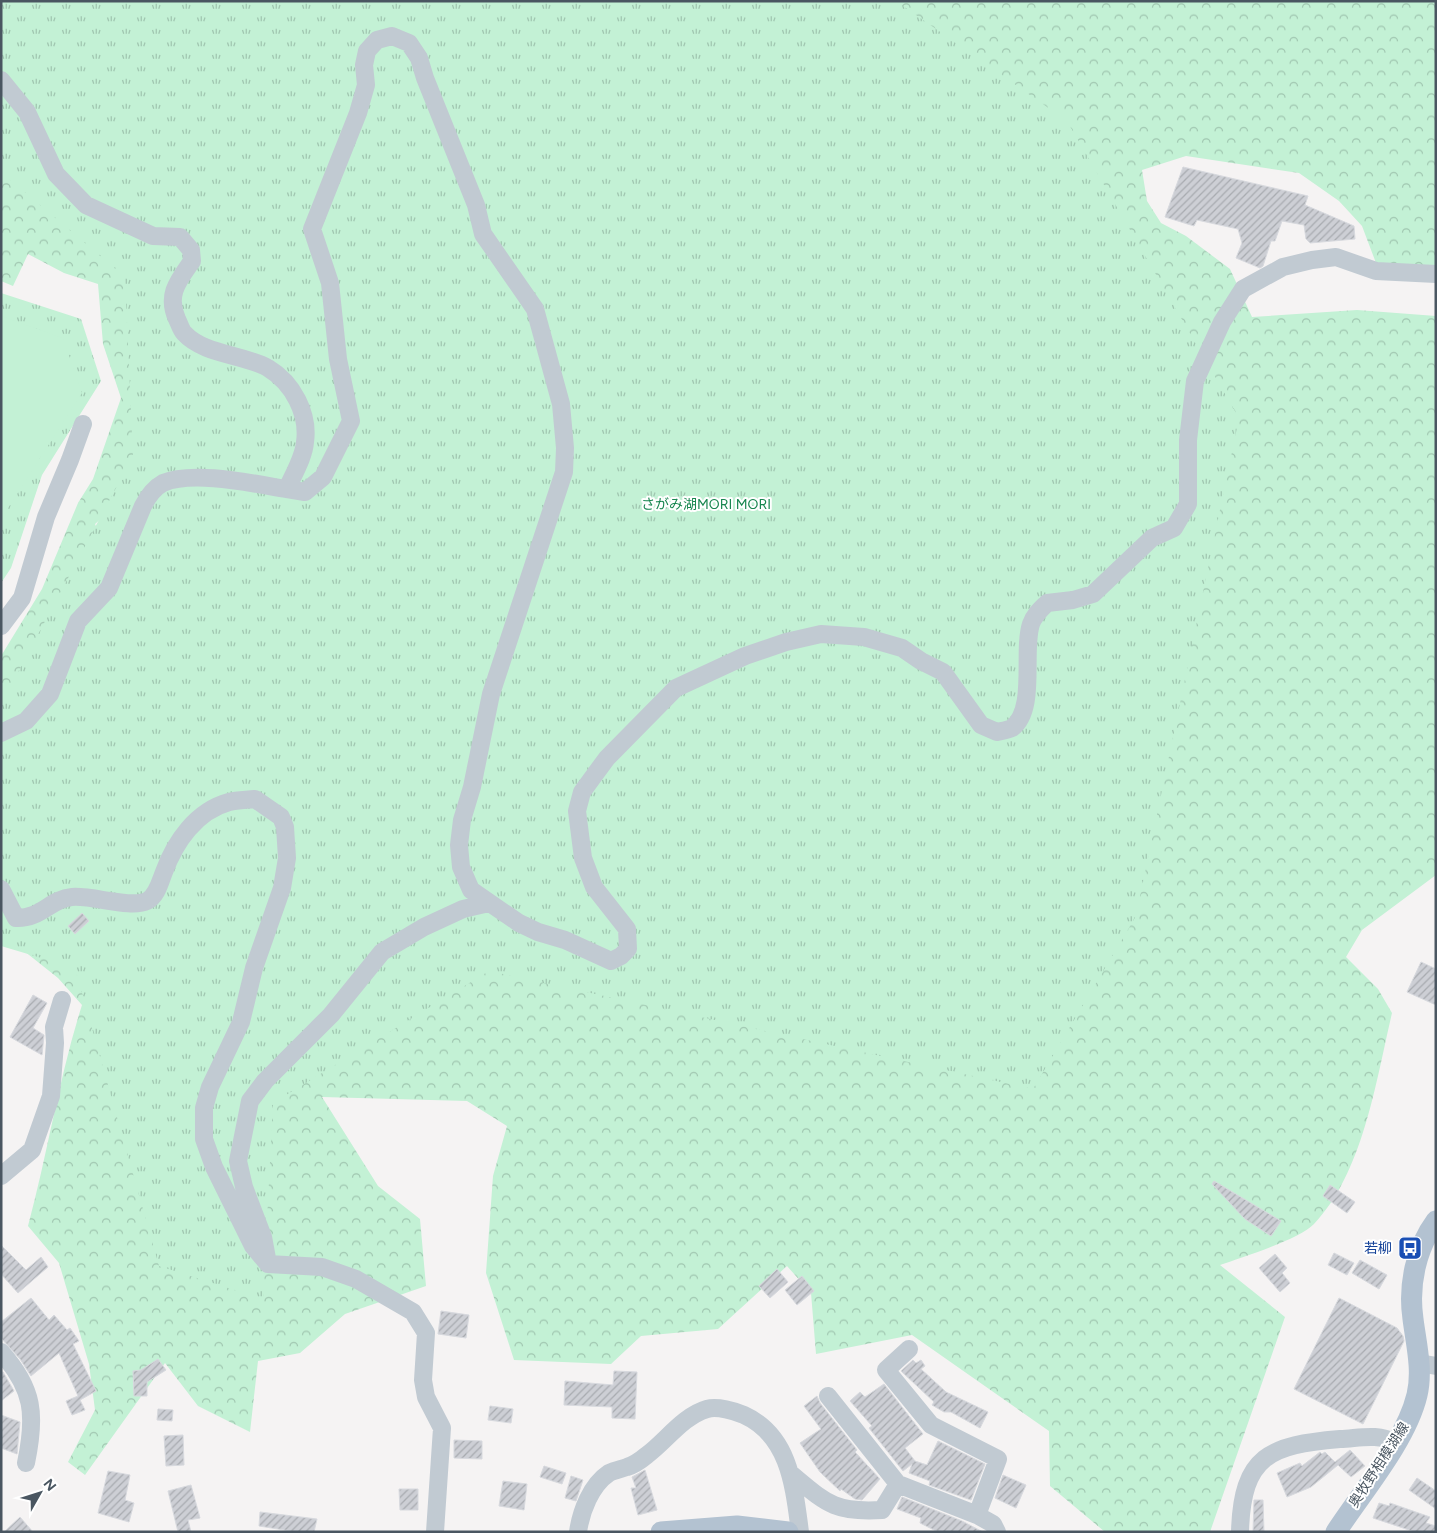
<svg xmlns="http://www.w3.org/2000/svg" width="1437" height="1533" viewBox="0 0 1437 1533" font-family="Figtree,'Noto Sans JP',sans-serif">
	<style>
		.forest { fill: url(#forest-crowns); fill-rule: evenodd }
		.park { fill: url(#park-tufts) }
		.pitch { fill: #c3f1d5 }
		.building { fill: url(#building-hatch); stroke: #d7d9de }
		.lines { fill: none; stroke-linecap: round; stroke-linejoin: round }
		.minor { stroke: #c1cad2; stroke-width: 18 }
		.major { stroke: #b3c2d1; stroke-width: 21 }
		.labels { text-anchor: middle; dominant-baseline: central; stroke-width: 4; stroke-linejoin: round; paint-order: stroke }
		.park-label { font-size: 14px; fill: #17864f; stroke: #fff }
		.transit-label { font-size: 14px; fill: #164399; stroke: #fff; text-anchor: end }
		.street-label { font-size: 14px; fill: #4a5661; stroke: #fff }
	</style>
	<defs>
		<pattern id="forest-crowns" width="20" height="18" patternUnits="userSpaceOnUse" patternTransform="scale(1.25)"><rect width="20" height="18" fill="#c3f1d5"/><path d="M2 6a3 3 0 1 1 6 0M12 15a3 3 0 1 1 6 0" fill="none" stroke="#a0c6b0"/></pattern>
		<pattern id="park-tufts" width="24" height="20" patternUnits="userSpaceOnUse" patternTransform="scale(1.25)"><rect width="24" height="20" fill="#c3f1d5"/><path d="M3 7l-1-3M5 7V3M7 7l1-3M15 17l-1-3M17 17v-4M19 17l1-3" fill="none" stroke="#a0c6b0"/></pattern>
		<pattern id="building-hatch" width="6" height="6" patternUnits="userSpaceOnUse" patternTransform="scale(1.25)"><rect width="6" height="6" fill="#cdcfd5"/><path d="M-1 1l2-2M0 6l6-6M5 7l2-2" fill="none" stroke="#a8abb0"/></pattern>
	</defs>
	<rect width="100%" height="100%" fill="#f5f3f3"/>
	<path class="forest" d="M1,1H1436V267L1376,263L1362,226L1339,201L1299,173L1186,156L1142,170L1147,201L1161,223L1186,236L1230,269L1252,317L1357,310L1436,316V875L1362,930L1346,957L1378,989L1392,1013C1376,1081 1363,1173 1314,1224C1300,1239 1241,1258 1220,1265L1285,1317L1210,1532H1105L1050,1486L1049,1431L912,1335L816,1354L811,1293L787,1266L718,1329L641,1336L611,1364L514,1360L486,1273L493,1176L507,1126L467,1101L322,1097L378,1186L420,1219L426,1286L345,1314L300,1353L258,1361L250,1432L198,1406L165,1363L85,1475L68,1462L95,1410L89,1364L59,1263L28,1226C48,1152 59,1077 82,1005L58,978L14,943L1,926V656L42,589L78,503L93,479L121,398L103,344L98,284L64,273L28,254L13,286L1,281ZM110,511L104,544L95,524Z"/>
	<path class="park" d="M1,1H896L1067,121L1239,418L1136,916L1033,1089L489,971L273,1103L263,1299L159,1266L75,968L1,946V693L9,689L133,456L125,277L1,172Z
		M1,293L81,319L101,381L42,475L11,568L1,583Z"/>
	<path class="pitch" d="M1,316L63,338L82,393L1,519Z"/>
	<path class="building" d="M1183,167L1308,196L1305,205L1354,226L1355,239L1310,243L1306,239L1304,225L1282,221L1275,241H1271L1263,266L1260,268L1236,258L1242,243L1238,229L1197,220L1194,226L1165,217Z
		M82,913L89,921L75,934L68,926Z
		M1421,962L1436,969V1005L1407,992Z
		M33,995L47,1003L33,1028L44,1035L42,1055L10,1037Z
		M1214,1181L1281,1221L1271,1236L1245,1219L1212,1184Z
		M1330,1185L1355,1202L1347,1213L1323,1196Z
		M1,1245L26,1270L41,1257L48,1267L18,1293L1,1274Z
		M1334,1253L1354,1263L1347,1275L1328,1265Z
		M1275,1254L1287,1268L1282,1273L1290,1283L1280,1292L1259,1268Z
		M1360,1260L1387,1275L1379,1289L1352,1273Z
		M777,1269L788,1282L770,1298L759,1286Z
		M802,1276L814,1291L797,1305L785,1290Z
		M31,1298L49,1320L54,1315L67,1330L70,1328L79,1341L73,1344L96,1391L80,1400L85,1410L72,1415L66,1401L78,1396L59,1353L31,1376L20,1359L1,1338V1322Z
		M1339,1298L1397,1328L1403,1336L1404,1341L1363,1424L1294,1389Z
		M441,1311L469,1315L466,1338L438,1334Z
		M158,1359L166,1370L147,1382V1396H134L133,1371L141,1370Z
		M913,1360L916,1363L921,1360L925,1366L921,1369L946,1392L988,1412L980,1428L951,1412H944L932,1405L934,1402L901,1371Z
		M614,1371L637,1372L635,1419L612,1418V1407L564,1405L565,1381L613,1385Z
		M1,1372H3L14,1391L1,1401Z
		M884,1384L923,1434L905,1448L915,1461L927,1465L938,1441L985,1464L971,1500L929,1485L930,1481L909,1473L912,1464L903,1471L869,1428L872,1426L850,1401L860,1392L865,1397Z
		M817,1396L820,1403L857,1450L855,1452L880,1479L862,1500L855,1499L841,1489L840,1491L820,1472L800,1443L821,1429L804,1406Z
		M490,1406L513,1409L511,1423L488,1420Z
		M158,1409L173,1410L172,1421L157,1420Z
		M1,1415L20,1422L17,1454L1,1448Z
		M183,1435L184,1465L166,1466L164,1436Z
		M454,1440L482,1441V1459L454,1458Z
		M1350,1450L1365,1466L1351,1477L1338,1465L1311,1487L1287,1497L1277,1473L1300,1463L1302,1466L1320,1452L1322,1454L1325,1452L1335,1462Z
		M544,1466L566,1473L562,1484L540,1477Z
		M645,1470L657,1510L638,1515L631,1488H636L632,1477Z
		M108,1471L130,1475L125,1500L134,1503L129,1522L98,1513Z
		M1003,1475L1026,1485L1016,1508L995,1498Z
		M571,1476L583,1480L576,1501L565,1498Z
		M1417,1478L1436,1491V1509L1409,1490Z
		M503,1481L527,1484L524,1510L499,1506Z
		M191,1485L200,1518L188,1520L191,1532H178L168,1491Z
		M399,1489H418V1510H400Z
		M902,1497L962,1521L983,1532H940L934,1530L920,1523L921,1518L897,1509Z
		M1254,1500H1263L1264,1532H1253Z
		M1379,1503L1389,1506L1390,1503L1430,1517L1426,1523L1436,1526V1532H1415L1373,1518Z
		M260,1512L317,1519L314,1532H297L259,1526Z
		M20,1517L33,1532H4Z"/>
	<g class="lines">
		<path class="minor" d="M1,80L27,112L56,174L86,205L153,236L180,237L191,250L192,261C178,281 166,295 177,319C179,323 181,330 184,333C204,355 243,354 268,368C293,383 309,414 305,442C304,457 293,475 287,489L305,492L323,477L351,421L338,359L330,283L312,229L358,113L366,85L364,65L367,51L377,40L392,36L409,43L419,58L425,78L476,205L483,234L535,309L561,404L565,448L564,472L491,694L472,787L462,820L459,845L461,867L471,890L519,923L538,932L565,940L611,961L621,956L628,949L627,929L594,887L583,858L577,811L582,792L607,758L676,688L745,656L786,642L821,634L864,637L902,648L921,661L943,672L981,725L997,732C1001,731 1008,730 1012,728C1037,709 1022,652 1031,624C1034,615 1041,609 1047,603L1073,600L1093,594L1152,538L1174,528L1188,504V440L1195,381L1222,322L1243,289L1283,267L1312,260L1336,257L1376,271L1436,274
			M1,626L22,598L46,517L70,460L83,424
			M1,733L26,721L50,694L78,621L109,588L143,506C147,498 154,488 163,483C193,470 255,484 287,489
			M1,889L16,918C41,919 50,899 72,897C92,895 131,909 147,901C157,896 160,882 164,872C175,842 196,811 229,802C237,800 247,800 255,799L281,817L285,827L287,858L282,888L254,968L241,1022L210,1087L204,1108V1139L214,1167L253,1246L268,1264L322,1267L356,1279L413,1312L426,1333L423,1380L426,1397L442,1428L435,1532
			M1,1176L32,1150L51,1096L55,1043L54,1027L62,1000
			M268,1264L263,1237L244,1187L238,1161L250,1101L265,1081L331,1015L382,952L424,927L463,909L489,903
			M909,1349L886,1370L931,1425L998,1459L977,1515
			M1,1352C34,1389 36,1415 26,1463
			M1419,1363L1436,1366
			M828,1396L898,1484L977,1515L993,1524L997,1532
			M791,1474C826,1503 834,1513 882,1510L898,1484
			M578,1532C581,1511 591,1485 609,1473C615,1470 622,1469 627,1467C634,1465 641,1460 647,1455C666,1441 683,1416 707,1409C717,1406 735,1411 744,1415C790,1436 794,1487 800,1532
			M1240,1532C1242,1455 1270,1445 1340,1439C1361,1438 1377,1433 1396,1443"/>
		<path class="major" d="M661,1532L737,1526L788,1532
			M1336,1532C1362,1492 1406,1441 1417,1395C1423,1370 1416,1343 1413,1319C1408,1285 1416,1248 1436,1221"/>
	</g>
	<defs>
		<g id="bus-square" transform="scale(1.25)"><rect x="-9" y="-9" width="18" height="18" rx="4" fill="#1a4fb4" stroke="#fff"/><path d="M-5-6H5V4H4V6H2V4H-2V6H-4V4H-5ZM-3.5-4V0h7V-4ZM-3.5 1.2v1.5H-2V1.2ZM2 1.2v1.5H3.5V1.2Z" fill="#fff"/></g>
	</defs>
	<g fill-rule="evenodd">
		<use href="#bus-square" x="1410" y="1248"/>
	</g>
	<g class="labels">
		<g class="park-label">
			<text x="706" y="504">さがみ湖MORI MORI</text>
		</g>
		<g class="transit-label">
			<text x="1392" y="1248">若柳</text>
		</g>
		<g class="street-label">
			<text transform="translate(1379 1465) rotate(-57)">奥牧野相模湖線</text>
		</g>
	</g>
	<rect width="1437" height="1533" fill="none" stroke="#4a5661" stroke-width="5"/>
	<g transform="translate(40 1493) rotate(51)" stroke="#ffffff" stroke-width="4" paint-order="stroke">
	<path d="M0-4L9 19L0 12L-9 19Z" fill="#4a5661"/>
	<text y="-8" font-size="14" font-weight="bold" text-anchor="middle" fill="#4a5661">N</text>
	</g>
</svg>
